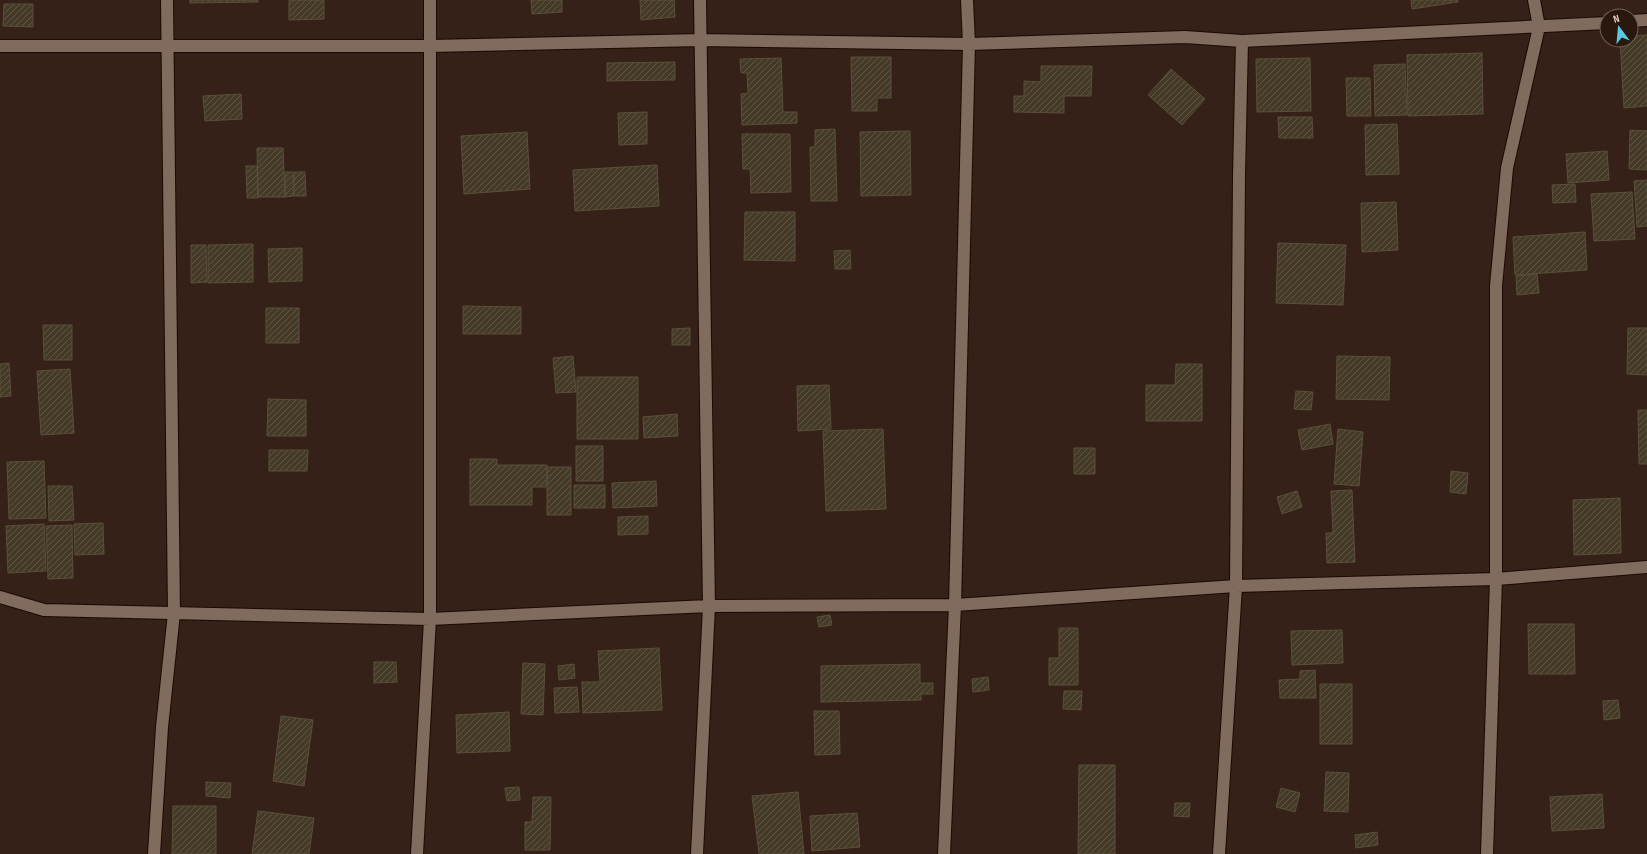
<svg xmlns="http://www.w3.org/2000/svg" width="1647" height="854" viewBox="0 0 1647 854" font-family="'Sofia Sans Condensed',sans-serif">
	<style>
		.building { fill: url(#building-hatch); stroke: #5a4f3a }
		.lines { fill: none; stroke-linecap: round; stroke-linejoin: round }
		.minor-casing { stroke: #1b0a03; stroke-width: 14 }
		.minor { stroke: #816a5e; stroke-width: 12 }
	</style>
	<defs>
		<pattern id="building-hatch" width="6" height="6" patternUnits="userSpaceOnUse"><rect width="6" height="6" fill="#453a27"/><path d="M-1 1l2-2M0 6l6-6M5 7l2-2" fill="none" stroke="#5f5545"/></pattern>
	</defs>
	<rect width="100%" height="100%" fill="#352117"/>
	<path class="building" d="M190,0H258V2L190,3Z
		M289,0H324V19L289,20Z
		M531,0H562V12L532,14Z
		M640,0H674L675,17L641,20Z
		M1411,0H1458V2L1412,9Z
		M4,4H33V27L3,26Z
		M1647,35V106L1624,108L1620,40H1631V36Z
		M1482,53L1483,114L1408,116L1407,55Z
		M851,57H891V98H877V111H852Z
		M781,58L783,112H797V123L742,125L741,94L748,93L747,73H741L740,59Z
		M1310,58L1311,111L1257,112L1256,59Z
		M675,62V80L607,81V63Z
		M1405,64L1407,115L1375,116L1374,65Z
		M1041,66H1092L1091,96H1064V113L1014,112V96H1024V81L1041,82Z
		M1171,69L1205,99L1182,125L1148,95Z
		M1346,78H1370L1371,116H1347Z
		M241,94L242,119L205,121L203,96Z
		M647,112V144L619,145L618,113Z
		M1278,117H1312L1313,138H1279Z
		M1397,124L1399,174L1366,175L1365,125Z
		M835,129L837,201H811L810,147H815V130Z
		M1630,130L1647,131V170L1629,169Z
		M910,131L911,195L861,196L860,132Z
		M527,132L530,189L464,194L461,136Z
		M742,134H790L791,192L751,193L750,169H743Z
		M257,148H283L285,197H258Z
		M1607,151L1609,180L1568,183L1566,154Z
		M657,165L659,206L575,211L573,170Z
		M246,166H257L258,198H247Z
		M285,172H293L294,196L285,197Z
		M294,172H305L306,196H294Z
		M1647,180V226L1637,227L1634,181Z
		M1575,184L1576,202L1553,203L1552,185Z
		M1632,192L1635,239L1594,241L1591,194Z
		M1396,202L1398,250L1362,252L1361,203Z
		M745,212H795V261L744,260Z
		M1585,232L1587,270L1515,275L1513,237Z
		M1278,243L1346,245L1343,305L1276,303Z
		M253,244V282L208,283V245Z
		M191,245H206L207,282L191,283Z
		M302,248V281L269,282L268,249Z
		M850,250L851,269H835L834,251Z
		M1537,274L1539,293L1517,295L1516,276Z
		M463,306L521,307V334H463Z
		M266,308H299V343H266Z
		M43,325H72V360H44Z
		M690,328V345H672V329Z
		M1628,328H1647V375L1627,374Z
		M573,356L576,392L556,393L553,358Z
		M1337,356L1390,357L1389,400L1336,399Z
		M9,363L11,396L0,397V364Z
		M1176,364H1202V421H1146V385H1175Z
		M70,369L74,433L41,435L37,371Z
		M577,377H638V439H577Z
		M829,385L831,429L798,431L797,386Z
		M1296,391L1313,392L1311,410L1294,409Z
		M268,399L306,400V436H267Z
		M1638,410H1647V464H1639Z
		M677,414L678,436L644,438L643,417Z
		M1330,424L1333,444L1302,450L1298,430Z
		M883,429L886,509L826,511L823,431Z
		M1338,429L1363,432L1359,486L1334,484Z
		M576,446H603V481H576Z
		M1074,448H1095V474H1074Z
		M269,450H308L307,471H269Z
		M470,459H497V465H547L546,487H532V505H470Z
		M44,461L46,518L9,519L7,462Z
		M547,467H571V515H547Z
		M1451,471L1468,473L1466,494L1450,492Z
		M656,481L657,506L613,508L612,483Z
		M574,485H605V508H574Z
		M48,486H72L74,520L49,521Z
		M1352,490L1355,562L1327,563L1326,533H1333L1331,491Z
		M1297,491L1302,507L1282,514L1277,497Z
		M1620,498L1621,553L1574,555L1573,500Z
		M648,516V534L618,535V517Z
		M103,523L104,554L75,555L74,524Z
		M44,524L46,571L8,573L6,526Z
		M72,525L73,578L48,579L46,526Z
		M830,615L832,625L819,627L817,617Z
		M1528,624H1574L1575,674H1529Z
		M1059,628H1078V685H1049V658H1059Z
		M1342,630L1343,663L1292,665L1291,631Z
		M659,648L662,710L583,713L582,682H600L598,651Z
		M374,662H396L397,682L374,683Z
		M523,663L545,664L543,715L521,714Z
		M574,664L575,678L559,680L558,666Z
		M920,664V683H933V694H921V700L821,702V666Z
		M1315,670L1316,698H1280L1279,680L1300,679V671Z
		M988,677L989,690L973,692L972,679Z
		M1320,684H1352V744H1320Z
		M577,687L579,712L555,713L554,688Z
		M1064,691H1082L1081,710L1063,709Z
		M1618,700L1620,718L1604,720L1603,701Z
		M814,711H839L840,754L815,755Z
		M509,712L510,751L457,753L456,715Z
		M281,716L313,720L304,786L273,781Z
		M1079,765H1115V854H1078Z
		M1326,772L1349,773L1348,812L1324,811Z
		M206,782L231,783L230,798L206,796Z
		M519,787L520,800L507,801L505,788Z
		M1281,788L1300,793L1295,812L1276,807Z
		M798,792L804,854H759L752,796Z
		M1602,794L1604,828L1552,831L1550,797Z
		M533,797H551L550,850H525V822H532Z
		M1175,803H1190L1189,817L1174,816Z
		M173,806H216V854H172Z
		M258,811L314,818L309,854H252Z
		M857,813L860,847L812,851L810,816Z
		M1377,832L1378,845L1356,848L1355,835Z"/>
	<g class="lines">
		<g class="minor-casing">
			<path id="minor" d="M1631,21L1647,20
				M0,46H431L701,40L969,44L1185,37L1242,41L1607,23
				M0,597L44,610L430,619L709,606L955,605L1236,586L1496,579L1647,567
				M154,854L162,727L174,613L167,0
				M417,854L430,619V0
				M697,854L709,606L700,0
				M944,854L955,605L969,44L967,0
				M1219,854L1236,586L1239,175L1242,41
				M1487,854L1496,579V286L1507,168L1539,27L1534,0"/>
		</g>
		<use href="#minor" class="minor"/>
	</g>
	<g transform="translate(1619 28) rotate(344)"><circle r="19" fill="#2a180e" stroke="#726259"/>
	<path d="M0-3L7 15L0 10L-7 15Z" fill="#5ac8e5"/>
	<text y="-6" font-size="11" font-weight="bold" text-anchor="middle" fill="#dfd1ca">N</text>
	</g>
</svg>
